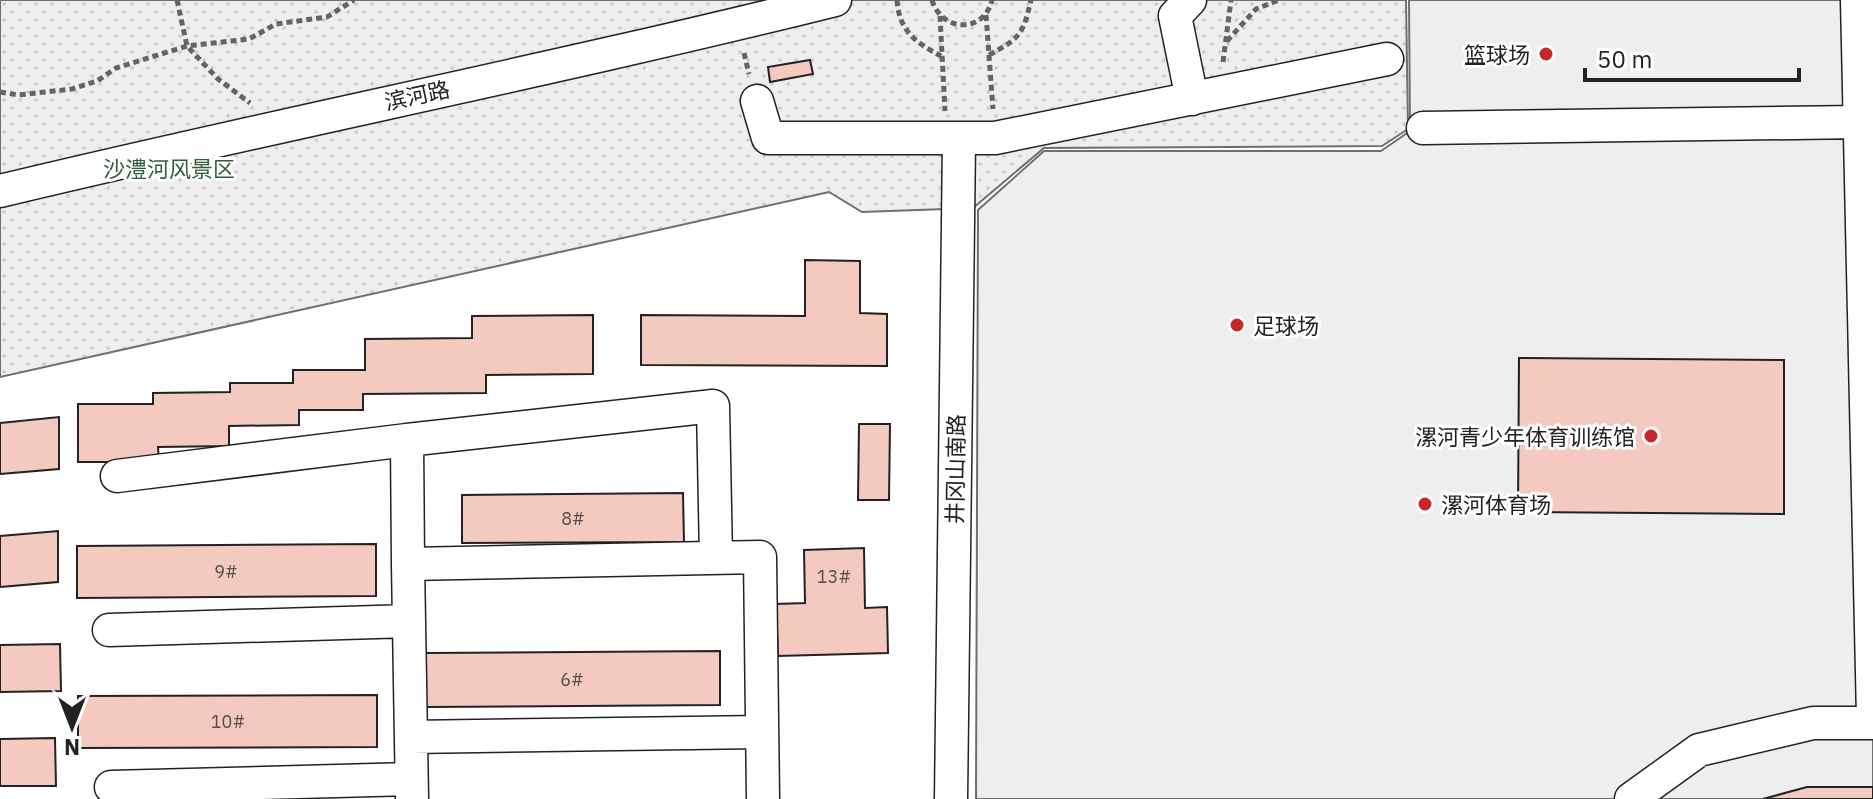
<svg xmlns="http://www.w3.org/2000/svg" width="1873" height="799" viewBox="0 0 1873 799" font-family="'IBM Plex Sans','Noto Sans SC',sans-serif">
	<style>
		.park { fill: url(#park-dots); stroke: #6f6f6f; stroke-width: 2 }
		.pitch { fill: #eee; stroke: #6f6f6f; stroke-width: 2 }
		.building { fill: #f3c9c0; stroke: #222; stroke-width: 2 }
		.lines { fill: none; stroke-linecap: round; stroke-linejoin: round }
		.minor-casing { stroke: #222; stroke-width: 35 }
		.path { stroke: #646464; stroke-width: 5; stroke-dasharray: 6 4; stroke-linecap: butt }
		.minor { stroke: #fff; stroke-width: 32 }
		.poi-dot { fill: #c62828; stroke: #fff; stroke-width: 3 }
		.labels { text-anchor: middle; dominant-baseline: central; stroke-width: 6; stroke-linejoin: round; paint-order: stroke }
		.number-label { font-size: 18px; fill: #564c4a }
		.poi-label { font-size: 22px; fill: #222; stroke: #fff; text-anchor: end }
		.street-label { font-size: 22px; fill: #222; stroke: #fff }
		.park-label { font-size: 22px; fill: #2f5e38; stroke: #fff }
	</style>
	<defs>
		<pattern id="park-dots" width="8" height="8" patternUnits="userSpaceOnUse" patternTransform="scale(2)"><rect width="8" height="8" fill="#eee"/><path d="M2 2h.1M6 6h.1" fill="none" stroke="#ccc" stroke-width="1.8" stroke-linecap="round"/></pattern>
	</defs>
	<rect width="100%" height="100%" fill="#fff"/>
	<path class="park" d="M0,0H1406L1408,129L1382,146L1044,148L973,208L862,212L829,192L0,377Z"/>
	<path class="pitch" d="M1409,0H1873V799H976L978,210L1044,151H1381L1410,131Z"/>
	<path class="building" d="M810,60L813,74L770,82L768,67Z
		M805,260L860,261V313L887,314V366L641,365V315L805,316Z
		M593,315V374L486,375V393L363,394V410H299V425L229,426V446L158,447L159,462H78V404H153V393L230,392V383H293V370H365V339L472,338V316Z
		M1519,358L1784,360V514L1518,512Z
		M59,417V469L0,474V423Z
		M859,424H890L889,500H858Z
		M683,493L684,542L462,543V495Z
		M58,531V582L0,587V536Z
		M376,544V596L77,598V546Z
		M864,548L865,608L887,607L888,653L778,656L776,604L805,603L804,550Z
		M60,644L61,691L0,692V645Z
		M720,651V705L425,707L424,653Z
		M377,695V747L78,748V696Z
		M55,738L56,786H0V739Z
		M1807,787H1873V799H1763Z"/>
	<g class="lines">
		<g class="minor-casing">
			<path id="minor" d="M1190,0L1175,16L1192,99
				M1857,0L1873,718
				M757,101L768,138H995L1387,59
				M1423,128L1860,122
				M0,191C278,124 558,69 835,0
				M117,476L407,440
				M408,564L407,440L713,406L716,558
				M109,630L409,621
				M411,737L762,732
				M111,787L411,779
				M412,799L408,564L760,557L763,799
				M951,799L959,140
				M1631,799L1699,750L1813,723H1873"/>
		</g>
		<path class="path" d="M177,0L187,46L218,79L250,103
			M897,0C899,31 916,43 941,56
			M932,0C941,32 984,34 992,0
			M986,15L993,109
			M940,16L945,111
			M1227,41L1256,9L1279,0
			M744,53L749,74
			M989,55C1020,38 1023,35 1031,0
			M1223,62L1231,0
			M0,92L18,95L72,89L97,81L116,68L187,46L249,39L276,24L327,17L354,0"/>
		<use href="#minor" class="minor"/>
	</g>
	<g class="poi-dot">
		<circle cx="1546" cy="54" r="8"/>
		<circle cx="1237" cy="325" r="8"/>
		<circle cx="1651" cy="436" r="8"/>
		<circle cx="1425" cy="504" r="8"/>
	</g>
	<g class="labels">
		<g class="number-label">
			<text x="573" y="518">8#</text>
			<text x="226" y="571">9#</text>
			<text x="834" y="576">13#</text>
			<text x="572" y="679">6#</text>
			<text x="228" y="721">10#</text>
		</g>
		<g class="poi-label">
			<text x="1530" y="54">篮球场</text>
			<text x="1253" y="325" text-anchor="start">足球场</text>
			<text x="1635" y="436">漯河青少年体育训练馆</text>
			<text x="1441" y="504" text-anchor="start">漯河体育场</text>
		</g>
		<g class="street-label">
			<text transform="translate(417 95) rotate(-12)">滨河路</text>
			<text transform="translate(955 469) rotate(-89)">井冈山南路</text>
		</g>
		<g class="park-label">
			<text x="169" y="168">沙澧河风景区</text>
		</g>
	</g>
	<g transform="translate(72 727) rotate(180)" stroke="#ffffff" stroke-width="6" paint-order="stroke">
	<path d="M0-6L14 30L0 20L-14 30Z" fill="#222222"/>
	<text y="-12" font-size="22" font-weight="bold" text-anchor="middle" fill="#222222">N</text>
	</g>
	<path d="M1585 68v12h214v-12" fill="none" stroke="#222222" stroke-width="4"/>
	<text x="1597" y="68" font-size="24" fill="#222222" stroke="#ffffff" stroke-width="6" paint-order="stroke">50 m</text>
</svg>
